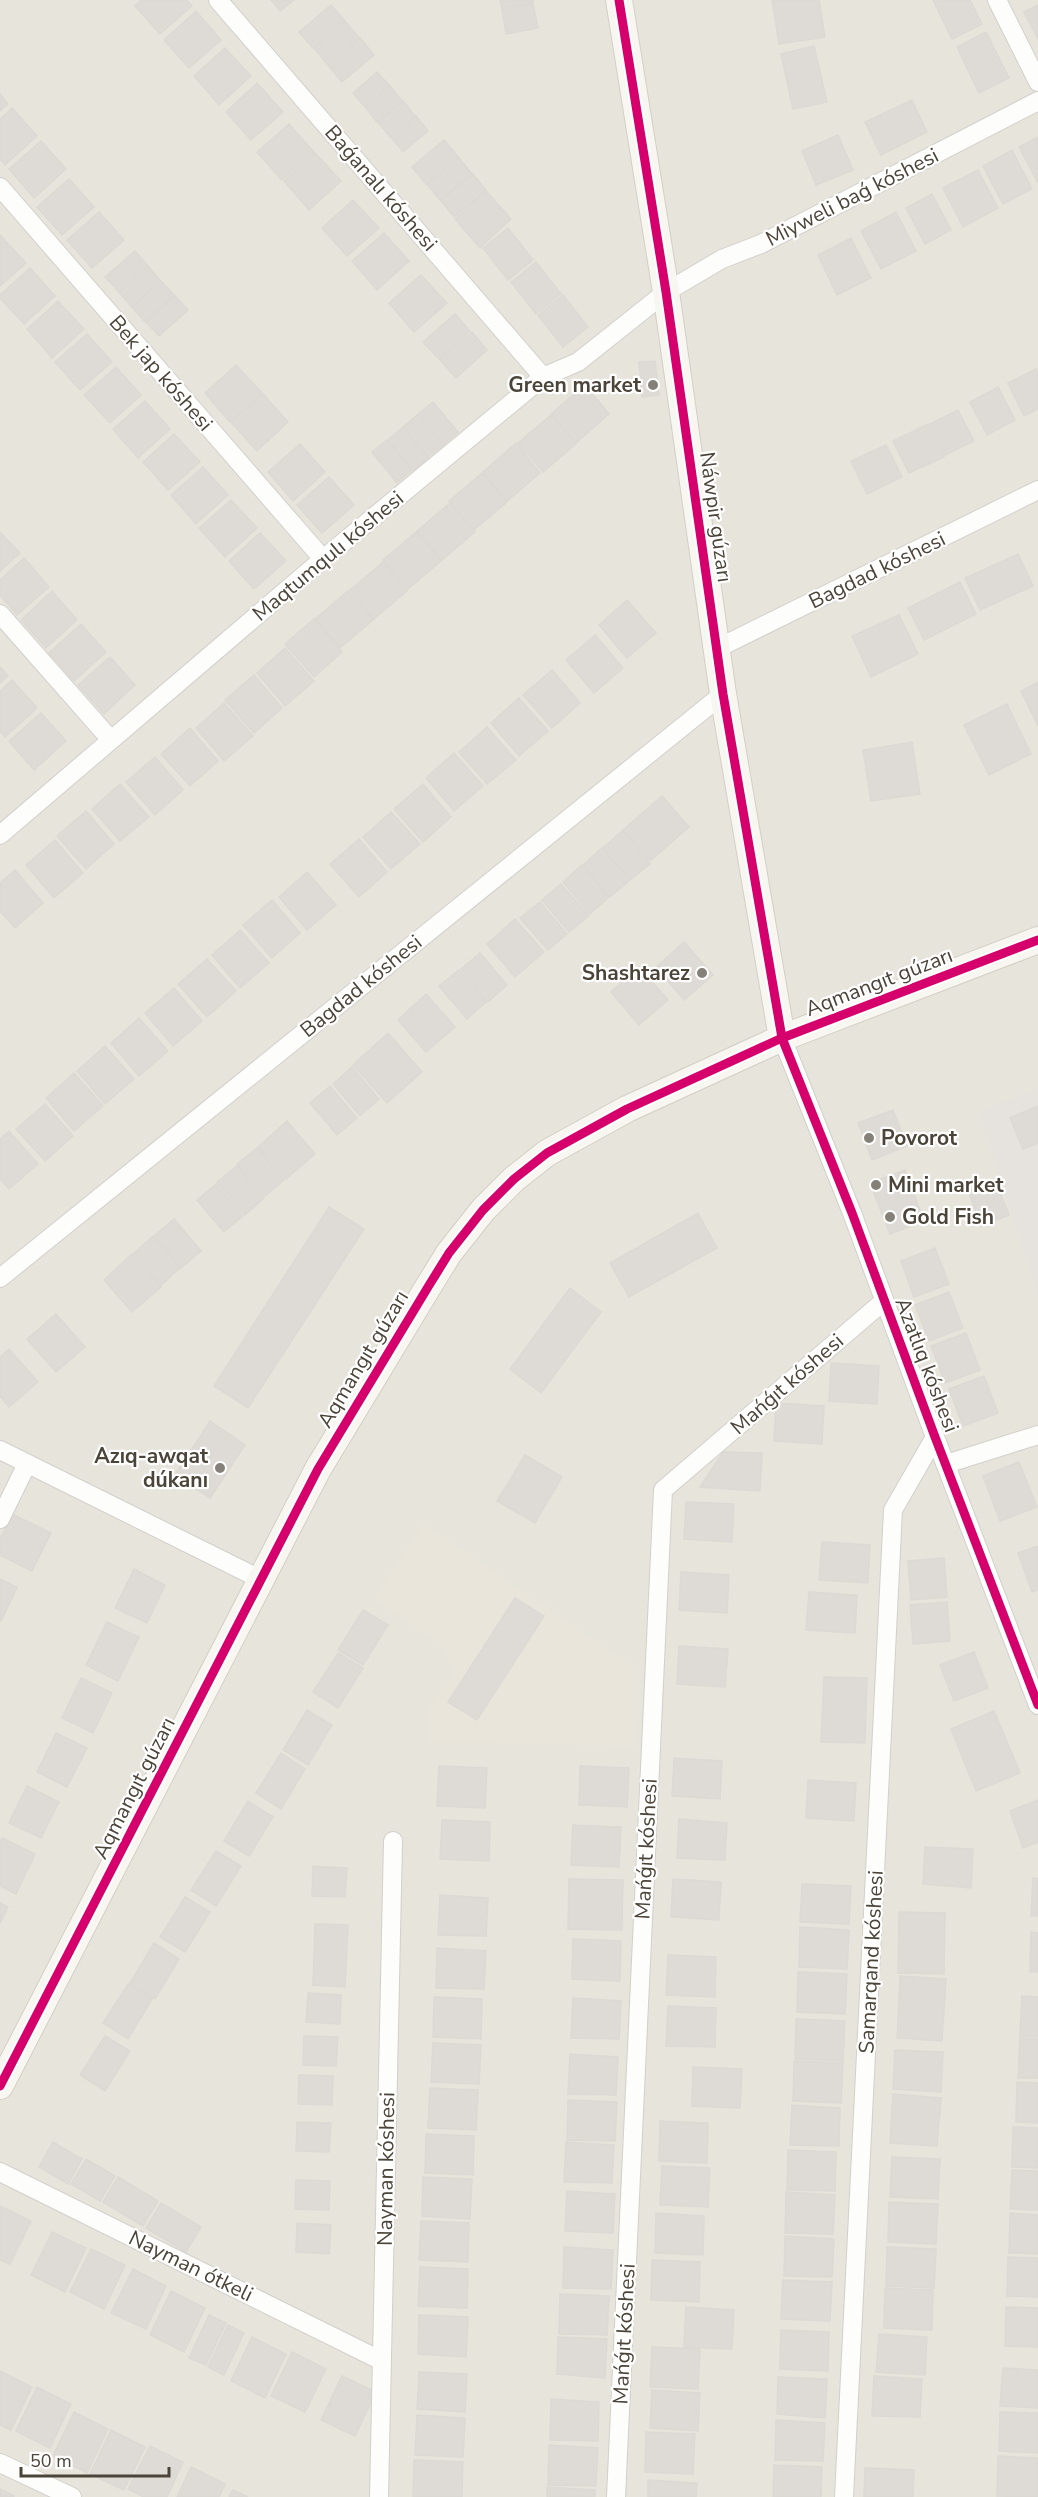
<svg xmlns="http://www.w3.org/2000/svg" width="1038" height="2497" viewBox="0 0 1038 2497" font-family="'Nunito Sans',sans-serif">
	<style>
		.residential { fill: #e7e4dc }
		.industrial { fill: #e6e2de }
		.education { fill: #eae5da }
		.building { fill: #dedbd6; stroke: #dcd9d4; stroke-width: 1.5 }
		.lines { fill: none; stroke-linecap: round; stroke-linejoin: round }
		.street-casing { stroke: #d2d0cb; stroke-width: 20 }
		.secondary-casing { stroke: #d3cfc5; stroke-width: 28 }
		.street { stroke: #fdfdfc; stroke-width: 18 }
		.secondary { stroke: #f7f6f1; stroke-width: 26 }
		.cycleway-casing { stroke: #fff; stroke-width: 13 }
		.cycleway { stroke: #d6006c; stroke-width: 9 }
		.poi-dot { fill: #868178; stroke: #fff; stroke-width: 2 }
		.labels { text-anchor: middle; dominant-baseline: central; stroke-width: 4.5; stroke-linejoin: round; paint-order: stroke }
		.street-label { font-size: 21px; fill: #4b4439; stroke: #fff }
		.poi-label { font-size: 21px; font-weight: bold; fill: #4b4439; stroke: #fff; text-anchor: end }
	</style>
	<rect width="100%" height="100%" fill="#f4f2ee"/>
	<path class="residential" d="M0,0H1038V2497H0Z"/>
	<path class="industrial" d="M1038,1088V1295L979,1112Z"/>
	<path class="education" d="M423,1524L633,1666L634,1746L429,1741L427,1710L456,1673L439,1643L375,1599Z"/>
	<path class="building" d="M141,0H187L192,6L160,34L135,6Z
		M271,0H294L280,11Z
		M500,0H533V3L502,9Z
		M772,0H819L825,37L779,44Z
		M933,0H970L982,24L952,39Z
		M533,4L538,28L506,34L502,9Z
		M331,5L345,21L313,48L299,32Z
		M1038,5V39L1024,12Z
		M196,11L221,40L189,68L164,40Z
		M345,21L359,38L328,65L314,48Z
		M986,32L1009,78L979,93L957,47Z
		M360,38L374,55L342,82L328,65Z
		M814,46L827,102L793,109L781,54Z
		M225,48L251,76L219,105L194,76Z
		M377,72L390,86L365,107L353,93Z
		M257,83L283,112L251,140L226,112Z
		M390,86L402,101L377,122L365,107Z
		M0,94L8,104L0,111Z
		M912,100L927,132L881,155L865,122Z
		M403,101L415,116L390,137L378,122Z
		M12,108L37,136L5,165L0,159V119Z
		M416,116L428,131L403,152L391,137Z
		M289,124L314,152L282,180L257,152Z
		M838,135L853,170L816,185L802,151Z
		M1038,137V183L1019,147Z
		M444,140L458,157L426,184L412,167Z
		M41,141L66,169L34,198L9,169Z
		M1012,150L1032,189L1003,204L983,166Z
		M315,153L341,181L309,210L284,181Z
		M458,157L472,174L440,200L427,184Z
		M978,170L998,208L963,227L943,188Z
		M473,174L486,190L454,217L441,201Z
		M69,179L94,207L62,235L37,207Z
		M486,191L511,219L480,248L455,219Z
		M932,194L951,230L925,244L906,208Z
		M353,200L379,228L347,256L322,228Z
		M99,212L124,240L92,268L67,240Z
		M896,212L916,251L881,269L861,231Z
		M508,228L533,260L508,280L483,248Z
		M384,233L409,261L377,290L352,261Z
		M0,235L26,263L0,286Z
		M851,238L871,278L837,295L818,255Z
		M135,251L148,266L119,292L105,277Z
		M536,262L561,294L536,314L511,282Z
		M148,266L161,281L132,307L119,292Z
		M30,268L55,296L24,324L0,298V295Z
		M421,275L447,303L414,332L389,303Z
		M161,281L174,295L145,322L132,307Z
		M563,295L588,327L563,347L538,315Z
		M175,296L188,310L159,336L146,322Z
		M58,301L84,329L52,358L27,329Z
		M455,314L470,331L439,359L423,342Z
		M472,332L487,350L456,378L440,360Z
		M87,334L112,362L80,390L55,362Z
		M655,361L659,395L642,397L639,362Z
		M236,365L262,393L230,422L205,393Z
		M116,367L141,395L110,423L84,395Z
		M1036,369L1038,373V409L1024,416L1008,383Z
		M585,385L609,414L576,443L551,414Z
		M998,387L1015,420L987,435L970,402Z
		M263,394L288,422L257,451L231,422Z
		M145,401L170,429L138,458L113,429Z
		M433,402L458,432L443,445L418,414Z
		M958,410L974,441L945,455L930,424Z
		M418,414L443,445L428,457L403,427Z
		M551,415L576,444L543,472L518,443Z
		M928,424L944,457L909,473L893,441Z
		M403,427L428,458L413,470L388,440Z
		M174,434L200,462L168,490L143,462Z
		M387,440L412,470L397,483L372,452Z
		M516,443L540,473L507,501L483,472Z
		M300,444L325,472L293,501L268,472Z
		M886,445L902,477L867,494L851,461Z
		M203,467L228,495L196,524L171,495Z
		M482,473L507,502L474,530L449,501Z
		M329,477L354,505L322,533L297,505Z
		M231,500L257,528L225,557L199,528Z
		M450,503L475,532L442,560L417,531Z
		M0,532L20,553L0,571Z
		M416,532L441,561L408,589L383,560Z
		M260,533L286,561L254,589L229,561Z
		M1018,554L1033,586L980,610L965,578Z
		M24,558L49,587L17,615L0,595V580Z
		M383,562L407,591L374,619L350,590Z
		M960,582L976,614L924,640L908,608Z
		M52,591L77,620L46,648L21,620Z
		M348,591L373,620L340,648L315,619Z
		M627,600L656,633L627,658L599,625Z
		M899,615L918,654L871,677L852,636Z
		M314,619L342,652L314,677L285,644Z
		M81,624L106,652L74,681L49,653Z
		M595,635L623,668L594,693L566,660Z
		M285,648L314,681L285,706L257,673Z
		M110,657L135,685L104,714L78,685Z
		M0,667L8,676L0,683Z
		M552,670L580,703L552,728L523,695Z
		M254,675L282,708L254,733L225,700Z
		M12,680L37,708L5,737L0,731V691Z
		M1038,682V726L1021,691Z
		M519,698L548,731L519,756L491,723Z
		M224,703L253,736L224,761L196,728Z
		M1007,704L1031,754L989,775L964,725Z
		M41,713L66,741L34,770L9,741Z
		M487,727L516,760L487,784L459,752Z
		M190,728L218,761L190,786L161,754Z
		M912,742L920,794L871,801L863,750Z
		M454,753L483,786L454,811L426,778Z
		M155,757L183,790L155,815L126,782Z
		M120,784L149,817L120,841L92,809Z
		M423,784L451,817L423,842L394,809Z
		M662,796L689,827L650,861L623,830Z
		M86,811L114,844L86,869L57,836Z
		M391,812L420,844L391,869L363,837Z
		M622,831L650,864L630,880L603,848Z
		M359,839L387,872L359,897L330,864Z
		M55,840L83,873L54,898L26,865Z
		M602,848L630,880L610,897L583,865Z
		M582,865L609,897L590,914L563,882Z
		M15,870L43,903L15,928L0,911V883Z
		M307,872L336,905L307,930L279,897Z
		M561,884L589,916L569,932L542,900Z
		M272,900L300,933L272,958L243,925Z
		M540,902L567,934L548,950L520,918Z
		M515,919L544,952L515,977L487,944Z
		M240,930L269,963L240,988L212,955Z
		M684,942L713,975L684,1000L656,967Z
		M480,953L507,985L488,1002L461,969Z
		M207,959L236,991L207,1017L178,984Z
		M639,967L668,1000L639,1025L611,992Z
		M459,970L486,1002L467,1019L439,986Z
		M174,988L202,1021L173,1046L145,1013Z
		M426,994L455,1027L426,1052L398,1020Z
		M139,1018L168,1051L139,1076L111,1043Z
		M388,1033L422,1072L387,1103L353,1065Z
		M105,1046L134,1079L105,1104L77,1071Z
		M352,1067L379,1099L360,1116L333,1084Z
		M74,1073L103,1106L74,1131L46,1098Z
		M330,1086L357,1118L337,1135L310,1103Z
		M45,1104L73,1136L45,1161L16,1129Z
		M1038,1106V1143L1023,1149L1010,1118Z
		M893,1110L907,1146L872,1160L858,1123Z
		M287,1121L315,1154L286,1179L258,1147Z
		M9,1131L38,1164L9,1189L0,1179V1139Z
		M257,1148L284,1180L265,1196L237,1164Z
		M237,1166L264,1198L245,1215L217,1182Z
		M905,1170L924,1221L890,1234L870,1183Z
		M995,1180L1009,1215L981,1226L968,1191Z
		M216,1184L243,1216L224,1232L197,1200Z
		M329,1207L364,1229L248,1408L214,1386Z
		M698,1213L717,1248L629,1297L610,1263Z
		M174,1219L201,1251L181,1268L154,1236Z
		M153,1236L180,1268L161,1285L134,1253Z
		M935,1248L949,1284L914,1297L901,1261Z
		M132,1254L161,1287L132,1312L104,1280Z
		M570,1288L601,1312L541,1393L510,1369Z
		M949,1292L963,1328L929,1341L915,1305Z
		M56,1314L85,1347L56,1372L27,1339Z
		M966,1333L980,1370L945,1383L931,1346Z
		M9,1349L38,1382L9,1407L0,1396V1357Z
		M831,1363L879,1366L877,1404L829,1401Z
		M984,1376L998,1413L963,1426L949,1389Z
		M776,1403L824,1406L822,1444L774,1441Z
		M210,1421L245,1445L210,1498L175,1475Z
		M723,1452L762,1453L760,1491L700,1487Z
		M525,1455L562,1477L535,1523L497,1501Z
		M1019,1462L1037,1507L1000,1521L983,1476Z
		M686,1502L734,1504L732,1542L684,1539Z
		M12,1514L51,1533L32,1571L0,1555V1539Z
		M822,1542L870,1545L868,1583L819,1580Z
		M1038,1546V1590L1032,1592L1018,1553Z
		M944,1558L947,1597L911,1600L908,1561Z
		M134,1569L165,1585L147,1623L115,1608Z
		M681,1572L729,1575L727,1613L679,1610Z
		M0,1579L17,1587L1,1621H0Z
		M809,1592L857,1595L855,1633L806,1630Z
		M515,1598L544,1616L477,1720L448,1702Z
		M947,1602L950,1641L913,1644L910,1605Z
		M363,1610L388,1625L363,1665L338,1650Z
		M107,1622L139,1637L118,1681L86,1665Z
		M679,1646L728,1649L725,1687L677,1684Z
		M974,1652L988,1688L954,1701L940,1665Z
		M338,1653L363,1668L338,1708L313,1692Z
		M824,1677L867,1678L865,1743L821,1742Z
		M81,1678L112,1693L93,1733L62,1718Z
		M307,1710L332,1725L308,1765L283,1750Z
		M994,1711L1020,1773L976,1791L951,1729Z
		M56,1733L87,1748L67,1787L37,1772Z
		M281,1753L305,1769L281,1809L256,1793Z
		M674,1758L722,1761L720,1799L672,1796Z
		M439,1766L487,1768L485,1808L437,1806Z
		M580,1766L629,1768L627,1807L579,1805Z
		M808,1780L856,1783L854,1821L806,1818Z
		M27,1786L59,1802L41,1838L9,1823Z
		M1038,1800V1842L1023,1848L1010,1811Z
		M248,1801L273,1817L249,1856L224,1841Z
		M679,1819L727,1823L725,1860L677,1858Z
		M442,1820L490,1822L489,1861L440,1859Z
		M573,1825L621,1827L619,1867L571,1865Z
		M2,1838L35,1854L16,1894L0,1886V1842Z
		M925,1847L973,1849L971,1888L923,1884Z
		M216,1851L241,1866L216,1906L191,1890Z
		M313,1866L347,1868L345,1897L312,1896Z
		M1033,1878L1038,1879V1916H1031Z
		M569,1879L623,1880L622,1930L568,1929Z
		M673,1879L721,1882L719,1920L671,1917Z
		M802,1884L851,1886L849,1924L800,1922Z
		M440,1895L488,1898L486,1936L438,1935Z
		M185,1897L210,1912L185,1952L160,1937Z
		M0,1903L8,1907L0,1924Z
		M899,1912L945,1913L944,1974L898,1973Z
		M315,1924L348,1925L345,1987L313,1985Z
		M800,1927L849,1930L847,1969L799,1967Z
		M1031,1932L1038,1933V1972H1030Z
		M573,1939L621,1941L620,1981L572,1979Z
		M154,1943L179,1959L155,1999L130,1983Z
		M437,1948L486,1951L484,1989L436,1988Z
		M668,1955L716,1957L715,1997L666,1995Z
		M798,1972L847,1974L845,2014L797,2012Z
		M900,1976L946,1979L942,2041L897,2038Z
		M128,1984L152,1999L128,2039L103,2023Z
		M308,1993L341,1995L340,2024L306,2022Z
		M1022,1996L1038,1997V2037L1020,2036Z
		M434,1997L482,1999L481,2039L433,2037Z
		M573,1998L621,2001L619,2039L571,2038Z
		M668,2006L716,2008L715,2047L666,2046Z
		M796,2019L845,2021L843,2061L795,2059Z
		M105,2036L130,2051L105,2091L80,2075Z
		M304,2036L338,2037L336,2066L303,2065Z
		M1020,2038L1038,2039V2078H1018Z
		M433,2043L481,2045L479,2084L431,2082Z
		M895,2050L943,2052L941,2092L893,2089Z
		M570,2054L618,2057L616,2095L568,2094Z
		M794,2061L843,2063L841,2103L793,2101Z
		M693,2067L742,2069L740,2108L692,2106Z
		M299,2075L333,2076L332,2105L298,2104Z
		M1017,2082L1038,2083V2123L1016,2122Z
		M430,2088L478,2090L476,2130L428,2128Z
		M893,2094L941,2098L937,2146L890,2143Z
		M568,2100L617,2102L615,2141L567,2140Z
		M792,2105L840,2108L839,2146L790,2145Z
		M660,2121L708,2123L707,2163L659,2161Z
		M297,2122L331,2123L329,2152L296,2151Z
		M1013,2127L1038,2128V2168L1012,2167Z
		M426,2134L474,2136L473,2175L425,2173Z
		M53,2142L82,2159L68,2184L39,2167Z
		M566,2142L614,2145L612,2183L564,2182Z
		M788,2150L836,2152L835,2191L787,2190Z
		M892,2157L940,2159L938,2199L890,2197Z
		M86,2159L115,2176L100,2201L71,2184Z
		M662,2166L710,2168L708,2207L660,2205Z
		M1012,2170L1038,2171V2210L1010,2209Z
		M118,2177L158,2201L143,2226L103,2202Z
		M423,2177L472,2179L470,2219L422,2216Z
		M296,2180L330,2181L329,2210L295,2209Z
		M567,2191L615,2194L613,2233L565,2231Z
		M786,2192L835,2195L833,2234L785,2233Z
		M889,2202L938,2204L936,2244L888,2242Z
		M161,2203L201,2227L186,2252L146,2228Z
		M0,2206L31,2221L10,2264L0,2260Z
		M656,2213L704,2216L703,2255L655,2253Z
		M1010,2213L1038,2215V2254L1009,2253Z
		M421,2221L469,2223L468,2262L419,2260Z
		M297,2223L331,2225L329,2254L296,2252Z
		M52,2232L86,2248L65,2292L31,2275Z
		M785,2236L834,2239L832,2277L784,2276Z
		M564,2247L613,2250L611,2289L563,2288Z
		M887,2247L936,2249L934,2288L886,2286Z
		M91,2249L125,2265L104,2309L70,2292Z
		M1008,2257L1038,2258V2297L1007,2296Z
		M652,2260L700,2262L699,2302L651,2300Z
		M420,2267L468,2269L467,2308L418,2306Z
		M133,2269L166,2286L146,2329L111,2313Z
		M783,2280L832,2282L830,2321L781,2319Z
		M885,2288L933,2290L932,2330L884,2328Z
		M171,2291L205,2308L184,2352L150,2335Z
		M560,2294L609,2296L607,2335L559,2334Z
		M686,2307L734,2310L732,2349L684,2347Z
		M1006,2307L1038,2308V2347L1005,2346Z
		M209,2315L226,2323L206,2365L189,2358Z
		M419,2315L468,2317L466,2357L418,2354Z
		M228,2325L244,2333L224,2375L208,2367Z
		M781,2330L829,2332L828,2371L780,2369Z
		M879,2334L927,2337L925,2375L876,2372Z
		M252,2337L286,2354L265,2398L231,2381Z
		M558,2337L607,2339L605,2378L557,2374Z
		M652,2347L700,2349L698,2389L650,2387Z
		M292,2352L326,2369L305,2412L271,2396Z
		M1003,2368L1038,2370V2408L1000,2406Z
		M0,2371L32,2387L11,2430L0,2425Z
		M419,2372L467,2374L465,2412L417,2409Z
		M342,2376L376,2392L355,2436L321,2420Z
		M874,2376L922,2379L920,2417L872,2416Z
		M778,2377L827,2379L825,2418L777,2414Z
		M37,2387L71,2404L50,2448L16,2431Z
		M652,2390L700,2393L698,2431L650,2428Z
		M551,2399L599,2402L598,2441L550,2440Z
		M74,2412L108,2429L87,2473L53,2456Z
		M1000,2412L1038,2413V2453L999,2451Z
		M417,2415L465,2418L463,2457L415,2455Z
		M776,2420L825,2423L823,2461L775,2460Z
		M111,2430L145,2447L124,2490L90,2474Z
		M646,2432L695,2434L693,2474L645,2472Z
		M549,2445L598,2448L596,2486L548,2485Z
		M150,2446L183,2462L167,2497H144L128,2489Z
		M998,2456L1038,2458V2497L997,2496Z
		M414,2460L463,2462L462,2497H413Z
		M774,2465L822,2467L821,2497H773Z
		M191,2467L225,2484L219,2497H177Z
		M865,2468L914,2470L913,2497H864Z
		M648,2480L697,2483L696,2497H648Z
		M547,2487L595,2490V2497H547Z
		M0,2489L14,2496L13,2497H0Z
		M233,2490L248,2497H229Z"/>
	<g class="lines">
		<g class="street-casing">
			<path id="street" d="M218,0L543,377
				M997,0L1038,82
				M0,187L323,559
				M0,614L111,740
				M716,649L1038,490
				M0,835L323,559L543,377L578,362L666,292L722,259L761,244L1038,101
				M782,1038L852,1213L935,1437L1038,1705
				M0,1278L723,694
				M0,1450L262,1580
				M946,1464L1038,1435
				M0,1519L27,1464
				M0,2172L382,2361
				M0,2463L72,2497
				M379,2497L393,1841
				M616,2497L663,1490L884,1301
				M844,2497L893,1510L935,1437"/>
		</g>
		<g class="secondary-casing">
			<path id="secondary" d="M619,0L666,292L723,694L782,1038
				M0,2086L318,1469L428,1287L449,1253L483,1210L514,1179L547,1153L627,1109L782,1038L1038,940"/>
		</g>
		<use href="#street" class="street"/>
		<use href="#secondary" class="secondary"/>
		<g class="cycleway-casing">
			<path id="cycleway" d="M619,0L666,292L723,694L782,1038L852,1213L935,1437L1038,1705
				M0,2086L318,1469L428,1287L449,1253L483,1210L514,1179L547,1153L627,1109L782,1038L1038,940"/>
		</g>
		<use href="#cycleway" class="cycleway"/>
	</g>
	<g class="poi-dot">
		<circle cx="653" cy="385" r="6"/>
		<circle cx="702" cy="973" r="6"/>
		<circle cx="869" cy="1138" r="6"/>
		<circle cx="876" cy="1185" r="6"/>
		<circle cx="890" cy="1217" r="6"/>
		<circle cx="220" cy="1468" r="6"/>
	</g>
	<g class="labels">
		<g class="street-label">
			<text transform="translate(381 188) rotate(49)">Baǵanalı kóshesi</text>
			<text transform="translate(852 197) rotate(-27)">Miyweli baǵ kóshesi</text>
			<text transform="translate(161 373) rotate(49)">Bek jap kóshesi</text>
			<text transform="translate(716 517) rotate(82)">Náwpir gúzarı</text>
			<text transform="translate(328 556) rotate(-40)">Maqtumqulı kóshesi</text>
			<text transform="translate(877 570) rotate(-26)">Bagdad kóshesi</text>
			<text transform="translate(879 982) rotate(-21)">Aqmangıt gúzarı</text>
			<text transform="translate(361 986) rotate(-39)">Bagdad kóshesi</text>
			<text transform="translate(363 1359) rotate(-59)">Aqmangıt gúzarı</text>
			<text transform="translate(927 1365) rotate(69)">Azatlıq kóshesi</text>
			<text transform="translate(787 1384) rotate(-41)">Mańǵıt kóshesi</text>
			<text transform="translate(134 1788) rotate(-63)">Aqmangıt gúzarı</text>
			<text transform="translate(646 1849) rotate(-87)">Mańǵıt kóshesi</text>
			<text transform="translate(871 1962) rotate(-87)">Samarqand kóshesi</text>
			<text transform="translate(386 2169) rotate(-89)">Nayman kóshesi</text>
			<text transform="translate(191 2266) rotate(26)">Nayman ótkeli</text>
			<text transform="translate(624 2334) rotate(-87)">Mańǵıt kóshesi</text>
		</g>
		<g class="poi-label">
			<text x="641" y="385">Green market</text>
			<text x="690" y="973">Shashtarez</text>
			<text x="881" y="1138" text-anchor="start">Povorot</text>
			<text x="888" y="1185" text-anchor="start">Mini market</text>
			<text x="902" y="1217" text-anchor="start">Gold Fish</text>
			<text x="208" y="1456">Azıq-awqat<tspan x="208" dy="24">dúkanı</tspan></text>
		</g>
	</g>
	<path d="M21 2467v9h148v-9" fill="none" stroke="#4b4439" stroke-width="3"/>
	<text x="30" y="2467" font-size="18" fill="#4b4439" stroke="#ffffff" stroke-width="4.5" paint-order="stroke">50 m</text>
</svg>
